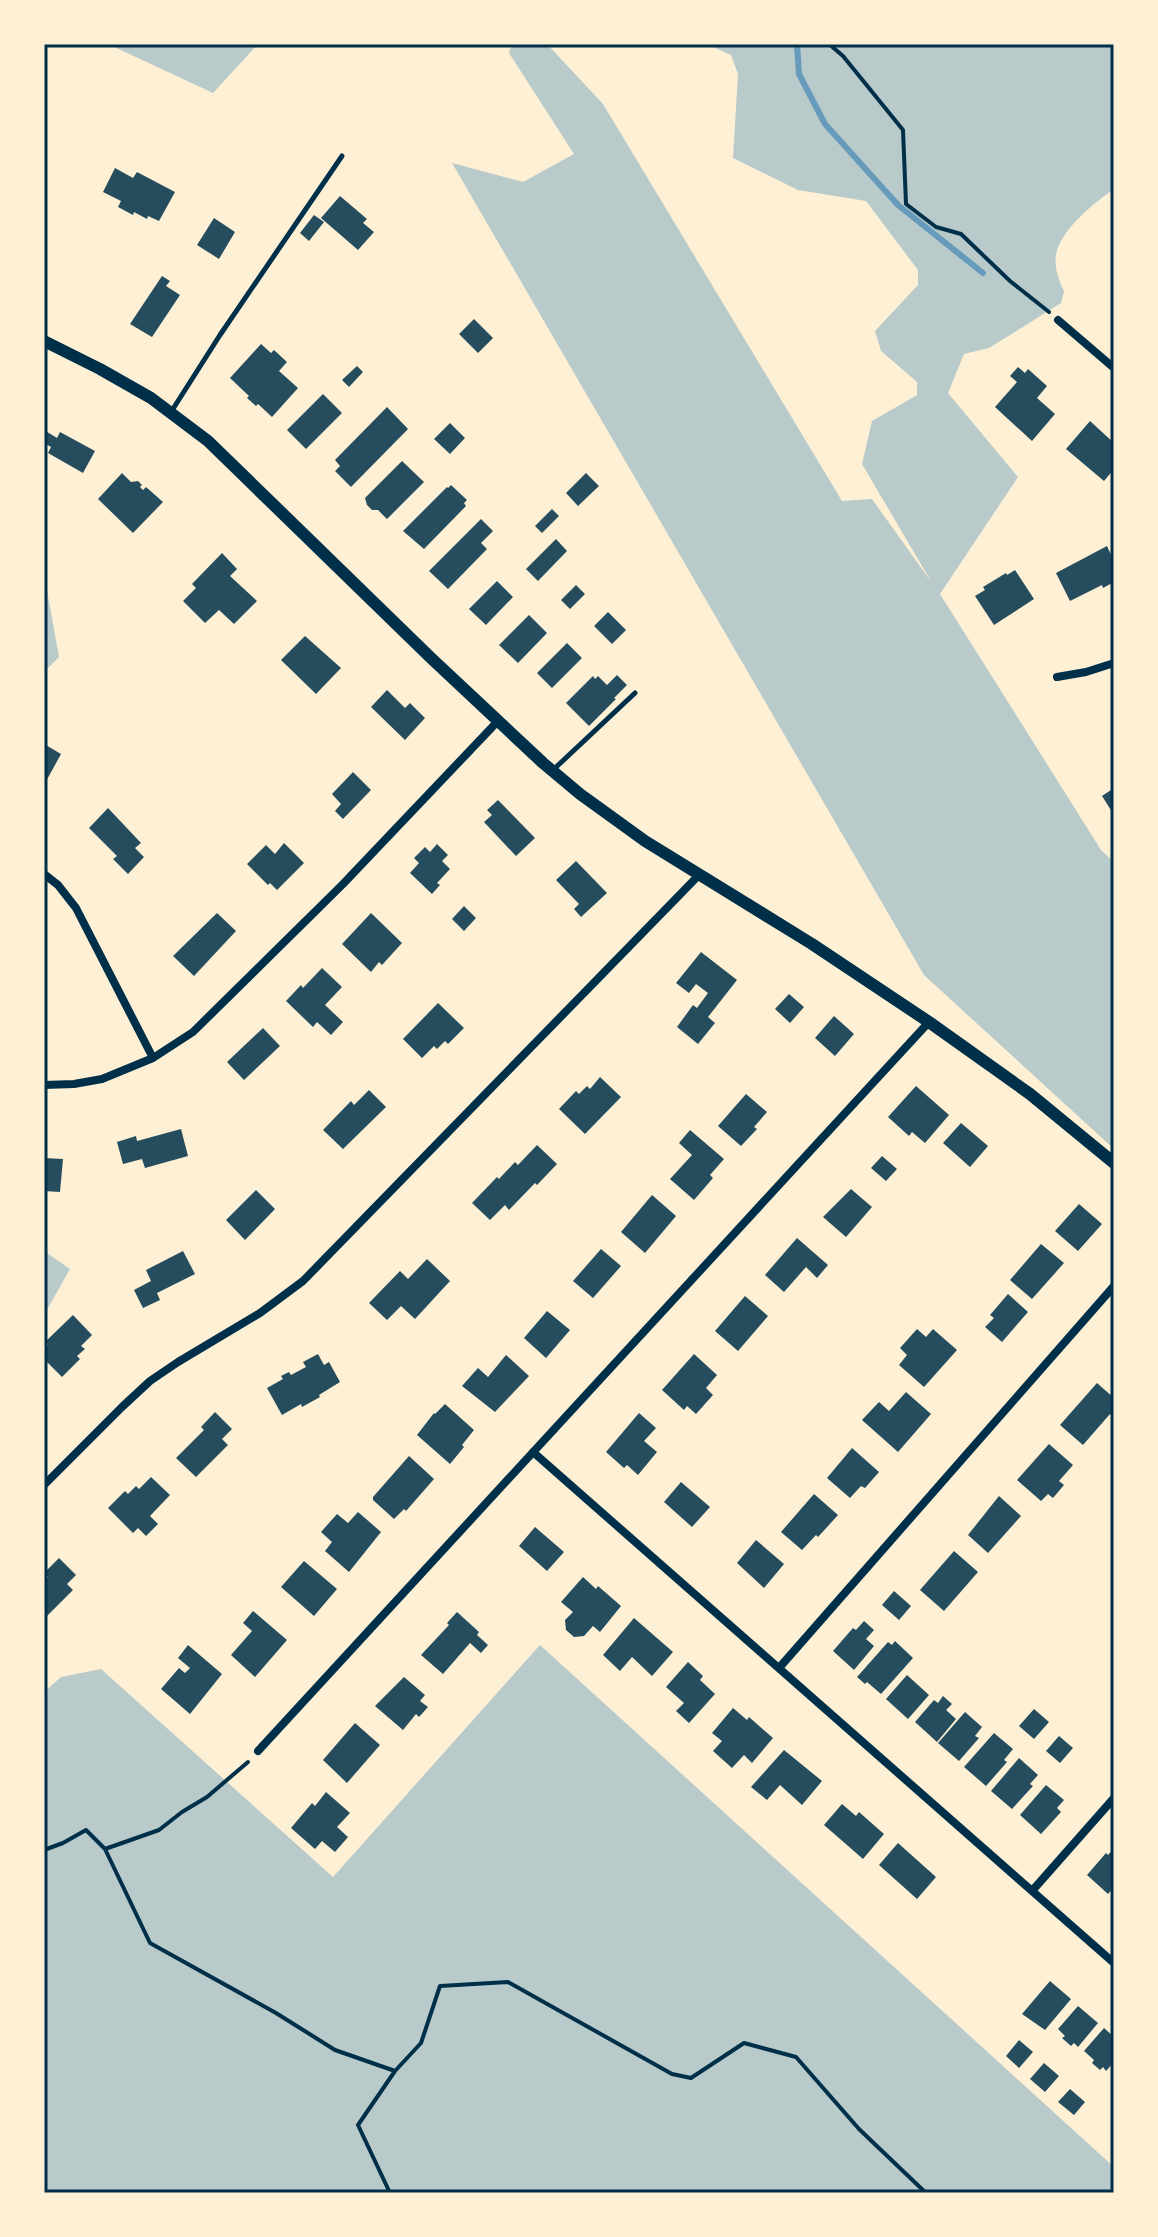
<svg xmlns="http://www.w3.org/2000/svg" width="1158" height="2237" viewBox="0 0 1158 2237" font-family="'Sofia Sans Condensed',sans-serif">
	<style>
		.green { fill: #b9caca }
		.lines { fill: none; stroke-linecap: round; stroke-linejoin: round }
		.stream { stroke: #669bbc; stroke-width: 6 }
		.building { fill: #264d5e }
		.path { stroke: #003049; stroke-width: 4 }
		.service { stroke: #003049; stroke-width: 5 }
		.minor { stroke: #003049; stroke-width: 8 }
		.tertiary { stroke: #003049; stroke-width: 12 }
		.neatline { fill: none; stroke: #003049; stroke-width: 3 }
	</style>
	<rect width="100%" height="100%" fill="#fdf0d5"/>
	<path class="green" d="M108,44H258L213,93Z
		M512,44H547L603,104L842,501L872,499L932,583L862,464L872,421L917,395V382L881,351L875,331L918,285V270L866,201L798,190L733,158L738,74L731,55L706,44H1114V189C1095,202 1060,230 1056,255C1054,267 1059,281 1064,291L1061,303L989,348L964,354L948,393L1018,477L940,594L1101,850L1114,862V1149L924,975L452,163L523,182L574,154L509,53Z
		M44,574L59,657L44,672Z
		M44,1251L70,1269L44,1315Z
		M540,1645L1114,2167V2193H44V1692L61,1677L101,1669L333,1877Z"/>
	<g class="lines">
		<path class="stream" d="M797,44L799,74L825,124L898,205L983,273"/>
	</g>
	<path class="building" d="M115,168L133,178L137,172L175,192L159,221L148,216L147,219L134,212L133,215L118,207L121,201L103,192Z
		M340,196L367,219L363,223L374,232L358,250L321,218Z
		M314,215L324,222L309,241L300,233Z
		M214,218L235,232L219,259L197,245Z
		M162,276L170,281L166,286L180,295L152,337L130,324Z
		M474,319L493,338L478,353L459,334Z
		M261,344L271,353L274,350L287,362L279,371L298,388L272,417L258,404L256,406L247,398L249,396L230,378Z
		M357,366L363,372L349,387L342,380Z
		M1018,367L1025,373L1028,369L1047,386L1037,398L1055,414L1032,441L995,407L1017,382L1010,376Z
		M323,394L342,413L306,449L287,430Z
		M387,407L408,429L351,487L335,471L340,466L335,460Z
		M1090,421L1114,443V469L1104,481L1066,449Z
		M450,423L465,438L450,454L434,439Z
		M44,430L57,438L60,432L95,451L83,473L48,453L51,447L44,443Z
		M402,461L424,482L387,519L378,510H372L367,505L365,498Z
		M122,473L131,482L138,481L142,485L140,487L143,490L146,487L163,502L133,533L98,499Z
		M586,473L599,486L578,506L566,493Z
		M451,485L467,500L464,503L466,506L424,549L403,531L447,487L448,488Z
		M552,509L559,516L542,533L535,526Z
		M481,519L493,531L481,543L487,549L448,589L429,571Z
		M556,539L567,551L538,581L526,569Z
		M1107,546L1114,561V582L1103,588L1102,585L1070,601L1056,573Z
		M222,553L237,569L230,576L257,601L234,624L219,610L205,623L183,601L196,588L192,584Z
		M1015,570L1034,599L994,625L975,596L985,590L983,587L1006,573L1007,575Z
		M497,581L513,597L486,625L469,609Z
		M576,585L585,594L570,609L561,600Z
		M608,612L626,630L612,644L594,626Z
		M529,615L547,633L518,663L499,645Z
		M305,636L341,668L316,694L281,660Z
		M567,643L582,658L552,688L537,673Z
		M617,675L627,685L614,698L616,699L589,726L566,703L593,676L595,679L598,676L607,685Z
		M387,690L405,708L410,703L425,718L405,740L371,707Z
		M44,744L61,754L44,785Z
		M353,772L371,790L343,819L335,811L341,804L332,794Z
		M1114,788V815L1102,796Z
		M498,800L535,838L516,856L484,822L492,815L487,810Z
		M108,808L141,843L135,848L144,857L128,874L113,859L117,856L89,828Z
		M284,843L304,863L277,890L270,883L268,885L247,864L266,845L275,854Z
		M437,844L448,855L442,861L450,869L437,883L440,885L432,894L410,873L419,863L414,858L425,847L430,852Z
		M576,861L607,893L581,917L574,909L579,904L556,880Z
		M464,906L476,918L464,931L452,919Z
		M217,913L236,931L194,976L173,956Z
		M371,913L402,943L382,965L379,962L371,972L342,944Z
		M701,952L737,980L708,1017L715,1023L698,1044L677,1027L693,1005L697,1008L708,993L696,984L689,993L676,983Z
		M322,968L342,987L325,1005L343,1022L331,1035L317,1022L313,1027L286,1001L301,985L303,988Z
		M789,994L804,1007L790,1023L775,1009Z
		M438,1003L464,1028L448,1044L445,1041L437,1049L434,1046L422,1058L403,1039Z
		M834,1016L854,1034L835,1056L815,1038Z
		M263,1028L280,1046L244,1080L227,1062Z
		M600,1077L621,1097L585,1134L559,1109L576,1091L579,1094L587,1086L590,1089Z
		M916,1086L949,1115L925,1143L912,1132L909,1136L888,1117Z
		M369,1090L386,1107L343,1149L323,1130L351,1101L354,1105Z
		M746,1094L767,1112L754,1127L757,1129L741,1146L718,1126Z
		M961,1123L988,1146L970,1167L943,1143Z
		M181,1129L188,1156L145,1168L142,1159L123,1164L117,1142L136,1136L137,1141Z
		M690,1130L724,1159L710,1175L713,1178L694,1200L670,1179L692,1155L679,1143Z
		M537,1145L557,1164L537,1185L535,1183L509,1210L505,1205L490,1220L472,1203L497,1177L499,1179L515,1162L518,1165Z
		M882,1156L897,1169L886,1181L871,1168Z
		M44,1158L63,1159L60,1192L44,1191Z
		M851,1189L872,1207L846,1237L823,1217Z
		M256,1190L275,1209L245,1240L226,1220Z
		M652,1195L676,1216L645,1253L621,1232Z
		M1079,1204L1102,1224L1078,1251L1055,1231Z
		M797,1238L828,1265L817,1278L806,1267L784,1292L765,1275Z
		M1041,1244L1064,1263L1032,1299L1010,1280Z
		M601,1249L621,1266L593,1298L573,1281Z
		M183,1251L195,1274L157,1293L160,1300L143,1308L134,1290L151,1281L146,1270Z
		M427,1259L450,1281L415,1319L401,1306L387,1320L369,1303L400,1271L408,1279Z
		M1008,1294L1028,1312L1002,1342L985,1327L994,1318L990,1315Z
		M745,1296L768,1316L738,1351L715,1331Z
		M547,1311L570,1330L546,1358L524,1338Z
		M73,1315L92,1335L81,1346L85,1349L77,1356L80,1359L62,1377L44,1359V1348L48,1344L45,1342Z
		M917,1329L926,1337L933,1329L957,1350L924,1387L899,1365L907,1355L900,1348Z
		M318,1354L324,1365L329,1362L340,1382L319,1395L320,1397L302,1407L301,1404L282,1415L267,1388L283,1379L281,1376L289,1372L291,1375L306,1367L303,1362Z
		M694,1354L717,1375L706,1388L713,1395L696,1414L687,1406L684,1410L662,1390Z
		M506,1355L529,1376L495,1412L462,1386L478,1368L488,1377Z
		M1097,1383L1114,1398V1418L1110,1414L1083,1445L1060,1425Z
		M906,1392L931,1414L898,1452L862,1420L879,1402L889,1411Z
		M445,1404L474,1430L462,1445L464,1447L450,1464L417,1435L434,1413L435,1414Z
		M215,1412L232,1429L222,1439L228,1445L196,1477L176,1458L204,1430L201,1427Z
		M639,1413L656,1428L644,1441L657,1452L638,1475L627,1465L624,1468L606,1452Z
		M1049,1444L1073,1465L1059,1481L1064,1485L1053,1498L1048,1494L1041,1501L1017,1480Z
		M852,1448L879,1472L865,1488L861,1486L850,1498L827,1478Z
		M409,1456L434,1479L406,1511L404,1509L394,1519L373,1500V1497Z
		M151,1477L170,1495L150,1516L158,1524L146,1536L138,1528L133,1533L108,1508L125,1491L128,1494L136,1486L139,1489Z
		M681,1482L710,1507L692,1527L664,1502Z
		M814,1494L838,1515L818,1537L816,1535L802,1550L781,1532Z
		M999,1496L1021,1516L988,1553L968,1535Z
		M358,1512L381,1532L349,1572L325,1551L332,1542L321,1532L337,1514L348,1523Z
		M535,1527L564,1552L547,1571L519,1546Z
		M756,1540L784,1564L764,1588L737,1563Z
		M954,1551L978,1572L944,1611L920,1590Z
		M59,1558L76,1575L67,1584L73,1590L44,1619V1580L48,1577L44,1573Z
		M304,1561L337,1589L314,1616L281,1587Z
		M583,1577L596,1589L598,1586L621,1606L600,1632L593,1626L584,1636L574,1637L566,1630L565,1620L573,1612L561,1602Z
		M894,1591L911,1606L899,1620L882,1605Z
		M253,1611L287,1640L255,1677L231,1655L252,1631L243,1623Z
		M457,1612L479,1632L477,1635L488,1645L481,1653L470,1643L443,1674L421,1655L449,1625L447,1623Z
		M634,1618L673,1652L652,1676L632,1657L620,1671L603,1655Z
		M864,1621L874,1630L866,1639L874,1646L854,1670L833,1651L853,1628L856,1630Z
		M895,1641L913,1658L881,1694L867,1682L865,1684L857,1677L888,1642L892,1645Z
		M188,1645L222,1674L190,1714L161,1689L179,1668L185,1673L190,1668L178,1658Z
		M688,1662L703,1676L700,1680L715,1694L689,1723L676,1711L684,1703L666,1687Z
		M907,1675L929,1695L908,1719L886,1699Z
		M404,1677L425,1695L420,1701L428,1707L419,1717L416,1714L403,1730L375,1706Z
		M943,1696L952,1704L946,1710L956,1719L937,1742L915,1722L934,1700L938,1703Z
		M733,1708L747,1720L749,1717L773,1738L752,1763L744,1755L732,1768L713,1751L722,1741L712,1733Z
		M1034,1709L1049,1722L1034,1739L1019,1726Z
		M965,1712L982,1727L975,1736L979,1738L959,1761L938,1743Z
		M355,1723L380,1745L347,1783L323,1760Z
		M994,1733L1013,1749L1004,1760L1007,1762L986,1786L964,1767Z
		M1059,1736L1073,1748L1060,1763L1046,1751Z
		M784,1750L822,1781L802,1805L780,1785L767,1800L751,1787Z
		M1019,1758L1038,1775L1030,1784L1033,1786L1012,1809L991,1791Z
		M1046,1785L1064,1800L1057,1808L1061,1812L1041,1834L1020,1815Z
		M326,1792L350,1813L337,1827L348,1837L335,1852L322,1841L315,1849L291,1828L312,1803L315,1806Z
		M842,1804L856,1816L859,1812L884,1834L863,1859L824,1825Z
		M898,1843L936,1877L917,1899L879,1865Z
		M1114,1848V1887L1108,1894L1087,1875L1106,1853L1108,1855Z
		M1050,1981L1071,1999L1045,2030L1022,2014Z
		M1078,2006L1098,2023L1078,2047L1074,2043L1071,2046L1062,2038L1065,2036L1058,2029Z
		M1104,2028L1114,2037V2062L1106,2071L1103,2067L1100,2070L1092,2063L1094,2060L1084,2051Z
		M1019,2040L1033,2052L1019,2068L1006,2056Z
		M1044,2063L1059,2076L1045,2092L1030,2079Z
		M1070,2089L1085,2102L1074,2115L1058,2102Z"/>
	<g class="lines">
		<path class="path" d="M829,44L843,56L903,130L906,204L936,227L961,234L1010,281L1049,312
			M105,1849L159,1830L182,1812L207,1797L248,1762
			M44,1850L63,1843L86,1830L105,1849L150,1943L276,2013L335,2050L395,2071
			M390,2193L358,2125L395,2071L421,2043L440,1986L508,1982L672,2074L691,2078L744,2043L796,2057L859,2129L926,2193"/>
		<path class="service" d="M171,412L220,335L342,156
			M553,770L635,693"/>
		<path class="minor" d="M1058,320L1114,368
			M1057,677L1086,672L1114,663
			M44,874L58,885L76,908L153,1058
			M44,1085L74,1084L102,1079L153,1058L193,1032L343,884L498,721
			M533,1452L1114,1963
			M44,1485L122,1407L150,1381L178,1362L260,1313L303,1281L699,875
			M779,1668L1114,1286
			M258,1751L929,1022
			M1032,1891L1114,1798"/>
		<path class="tertiary" d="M44,341L100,369L151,398L208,441L431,658L543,763L580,794L645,841L812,944L929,1022L1030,1094L1114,1163"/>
	</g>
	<rect width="1158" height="2237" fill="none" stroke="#fdf0d5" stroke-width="92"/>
	<rect x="46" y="46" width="1066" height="2145" class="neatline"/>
</svg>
